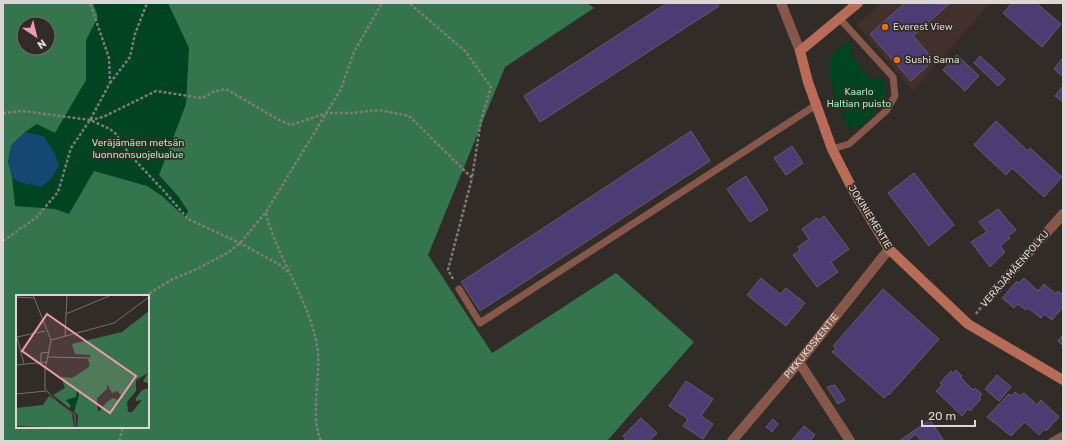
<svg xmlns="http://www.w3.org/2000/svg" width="1066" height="444" viewBox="0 0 1066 444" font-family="Rubik,sans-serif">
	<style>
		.commercial { fill: #43302c }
		.green { fill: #042; fill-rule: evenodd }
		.forest { fill: #35754d; fill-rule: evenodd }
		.water { fill: #154773 }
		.building { fill: #4b3d74; stroke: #5f5e65 }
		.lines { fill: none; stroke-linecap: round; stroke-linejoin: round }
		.path { stroke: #817b78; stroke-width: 2.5; stroke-dasharray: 3 2; stroke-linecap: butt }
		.lane { stroke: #875749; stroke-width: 7 }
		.street { stroke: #875749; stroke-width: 10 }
		.secondary { stroke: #b86c57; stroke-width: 10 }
		.food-dot { fill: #e8710a; stroke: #322c28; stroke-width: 1.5 }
		.labels { text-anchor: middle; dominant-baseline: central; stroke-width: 3.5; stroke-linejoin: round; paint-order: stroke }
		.poi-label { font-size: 10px; fill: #dbd7d4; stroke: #322c28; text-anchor: start }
		.park-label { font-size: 10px; fill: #95f1b5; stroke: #322c28 }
		.street-label { font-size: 10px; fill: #dbd7d4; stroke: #322c28 }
		.inset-road { fill: none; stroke: #76706d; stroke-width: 1 }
		.view { fill: #f29aad; fill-opacity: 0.15; stroke: #f29aad; stroke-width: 2 }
		.inset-edge { fill: none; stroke: #dbd7d4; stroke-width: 2 }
	</style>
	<rect width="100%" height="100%" fill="#322c28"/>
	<path class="commercial" d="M882,3H990L913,91L857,25Z"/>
	<path class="green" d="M3,3H353L309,430L3,441ZM24,24H48V48H24ZM17,296H148V427H17Z
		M849,41L853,48L851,56L873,81L879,75C882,80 887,86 886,92C885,101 869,121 862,126C857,129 851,129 847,127C841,109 822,72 832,55C836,50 844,45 849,41Z"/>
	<path class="forest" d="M3,3H93L98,17L86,40V80L55,133L37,124L25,132L8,161L12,177L15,206L55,209L69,214L94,171L147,186L162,196L185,217L188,211L178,196L159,175L186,104L189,48L168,3H587L594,8L505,67L428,255L492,353L616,273L694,342L607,441H3ZM24,24H48V48H24ZM17,296H148V427H17Z"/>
	<path class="water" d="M25,132L43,136L54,152L59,165L51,179L41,187L19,182L12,177L8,161L11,145Z"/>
	<path class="building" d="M667,3H717L719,6L540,122L524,96Z
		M905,3L949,4L913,36L934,60L911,81L870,34Z
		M1012,3H1036L1061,24L1042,47L1003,13Z
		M957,55L979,76L965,91L943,70Z
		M980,56L1005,79L998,86L974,63Z
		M1063,58V77L1054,69Z
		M1063,86V102L1055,96Z
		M996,121L1028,151L1030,148L1062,177L1044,197L1012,168L1006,175L974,145Z
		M691,131L710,161L480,311L461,282Z
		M792,146L803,163L786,175L774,158Z
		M914,173L954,225L929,246L888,193Z
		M746,176L768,210L750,222L727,189Z
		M998,209L1016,230L1008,236L1010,238L1000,246L1005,252L990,267L971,242L987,232L979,222Z
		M824,216L849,249L831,262L838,272L817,287L793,255L800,250L798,247L809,239L802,229L817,218L819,220Z
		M761,278L780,294L786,288L805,303L786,326L747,295Z
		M1024,278L1038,291L1044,284L1056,294L1058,291L1063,295V307L1052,320L1044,314L1041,318L1028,308L1026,310L1018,304L1014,308L1002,298L1017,281L1019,283Z
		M883,289L939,339L889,395L888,394L884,398L832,352L836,348L833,346Z
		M1063,335V346L1058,341Z
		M956,370L962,376L960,377L973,390L975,388L982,394L979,397L981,399L970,411L968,409L962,416L936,391L942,385L940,383L951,371L953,373Z
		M997,375L1011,387L999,401L985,389Z
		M686,381L713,399L701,416L713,424L703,439L683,426L688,419L669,406Z
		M835,385L845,400L838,404L827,387Z
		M1015,392L1020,396L1024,393L1037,405L1041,400L1059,417L1046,431L1044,429L1039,435L1025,422L1011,436L987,417L1009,394L1011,396Z
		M641,418L657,433L649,441H623L626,438L623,436Z
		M773,419L778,424L772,432L766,427Z
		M930,420L944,441H921L916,434L907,441H899Z
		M804,426L815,435L810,441H791Z"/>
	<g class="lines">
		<path class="path" d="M110,83L130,57L135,34L147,3
			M3,113L23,111L90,120L110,129L116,134L130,155L164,191L188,219L240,243L282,266L289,273
			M90,120L103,117L156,91L202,98L213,92L226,89L279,120L291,125L327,113H352L379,110L409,116L472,178L481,120L491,87L465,51L409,3
			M266,213C278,261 312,303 318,353C320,381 310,416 321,441
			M3,241L36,218L58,192L71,148L90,120L110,83L109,58L90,3
			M453,279L448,270L472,178
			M145,296L171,280L199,268L229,252L240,243L266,212L341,89L354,52L382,3
			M976,314L985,302
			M119,441L123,427"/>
		<path class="lane" d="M832,149L849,144L886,111L895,96L893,77L840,19
			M459,289L480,323L816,105
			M1052,441L1063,435"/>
		<g class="street">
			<path d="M781,3L800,51"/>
			<path d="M993,293L1063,214"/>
			<path d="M799,362L850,441"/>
			<path id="s1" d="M732,441L799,362L889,249"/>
		</g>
		<path class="secondary" d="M858,3L800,51L808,82L832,149L854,192L889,249L968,324L1063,380"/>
	</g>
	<g class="food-dot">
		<circle cx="885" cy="27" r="4"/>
		<circle cx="897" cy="60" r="4"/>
	</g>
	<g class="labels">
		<g class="poi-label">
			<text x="893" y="27">Everest View</text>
			<text x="905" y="60">Sushi Sama</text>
		</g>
		<g class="park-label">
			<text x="859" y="92">Kaarlo<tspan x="859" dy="12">Haltian puisto</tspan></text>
			<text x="138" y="143">Veräjämäen metsän<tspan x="138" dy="12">luonnonsuojelualue</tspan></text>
		</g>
		<g class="street-label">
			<text transform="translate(870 217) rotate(58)">JOKINIEMENTIE</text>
			<text transform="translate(1015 269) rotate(-49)">VERÄJÄMÄENPOLKU</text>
			<text stroke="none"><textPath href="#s1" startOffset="124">PIKKUKOSKENTIE</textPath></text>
		</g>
	</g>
	<g transform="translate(16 295)">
		<rect width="133" height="133" fill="#322c28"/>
		<path d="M61,95L63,100L58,117L50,105L60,102Z" fill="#042"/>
		<path d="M133,16V89L127,86L132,78L120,85V96L111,107L112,117H116L126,105L120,106V103L126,95L133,93V133H61L62,120L58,117L63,100L61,95L60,102L50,105L55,111L53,113L37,100L49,93L45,82L56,83L73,72L74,60L59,59L56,49L106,37ZM91,89L96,98L101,96L105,100L102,105L97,103L92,106L82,117L81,103L91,94ZM33,101L56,119L58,133L0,131V113L27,110Z" fill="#35754d" fill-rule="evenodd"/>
		<path class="inset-road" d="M17,0L35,45L29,75V94L42,108L59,120V133M0,2L18,3M50,19L93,1M0,39L8,69M49,41L51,0M1,42L29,36M35,45L98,28L133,2M32,62L73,63V67M25,67V58L34,57M0,70L31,67M0,99L30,96"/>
		<path class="view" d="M31,19L120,81L94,118L6,56Z"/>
		<rect width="133" height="133" class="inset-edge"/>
	</g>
	<rect width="1066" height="444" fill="none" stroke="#dbd7d4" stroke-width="8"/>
	<g transform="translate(36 36) rotate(145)"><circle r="19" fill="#322c28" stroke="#76706d"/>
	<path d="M0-3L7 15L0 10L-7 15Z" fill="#f29aad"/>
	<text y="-6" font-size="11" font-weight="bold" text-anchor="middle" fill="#dbd7d4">N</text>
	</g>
	<path d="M922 420v6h53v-6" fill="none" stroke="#dbd7d4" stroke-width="2"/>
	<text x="928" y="420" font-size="12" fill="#dbd7d4" stroke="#322c28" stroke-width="3" paint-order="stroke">20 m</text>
</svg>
